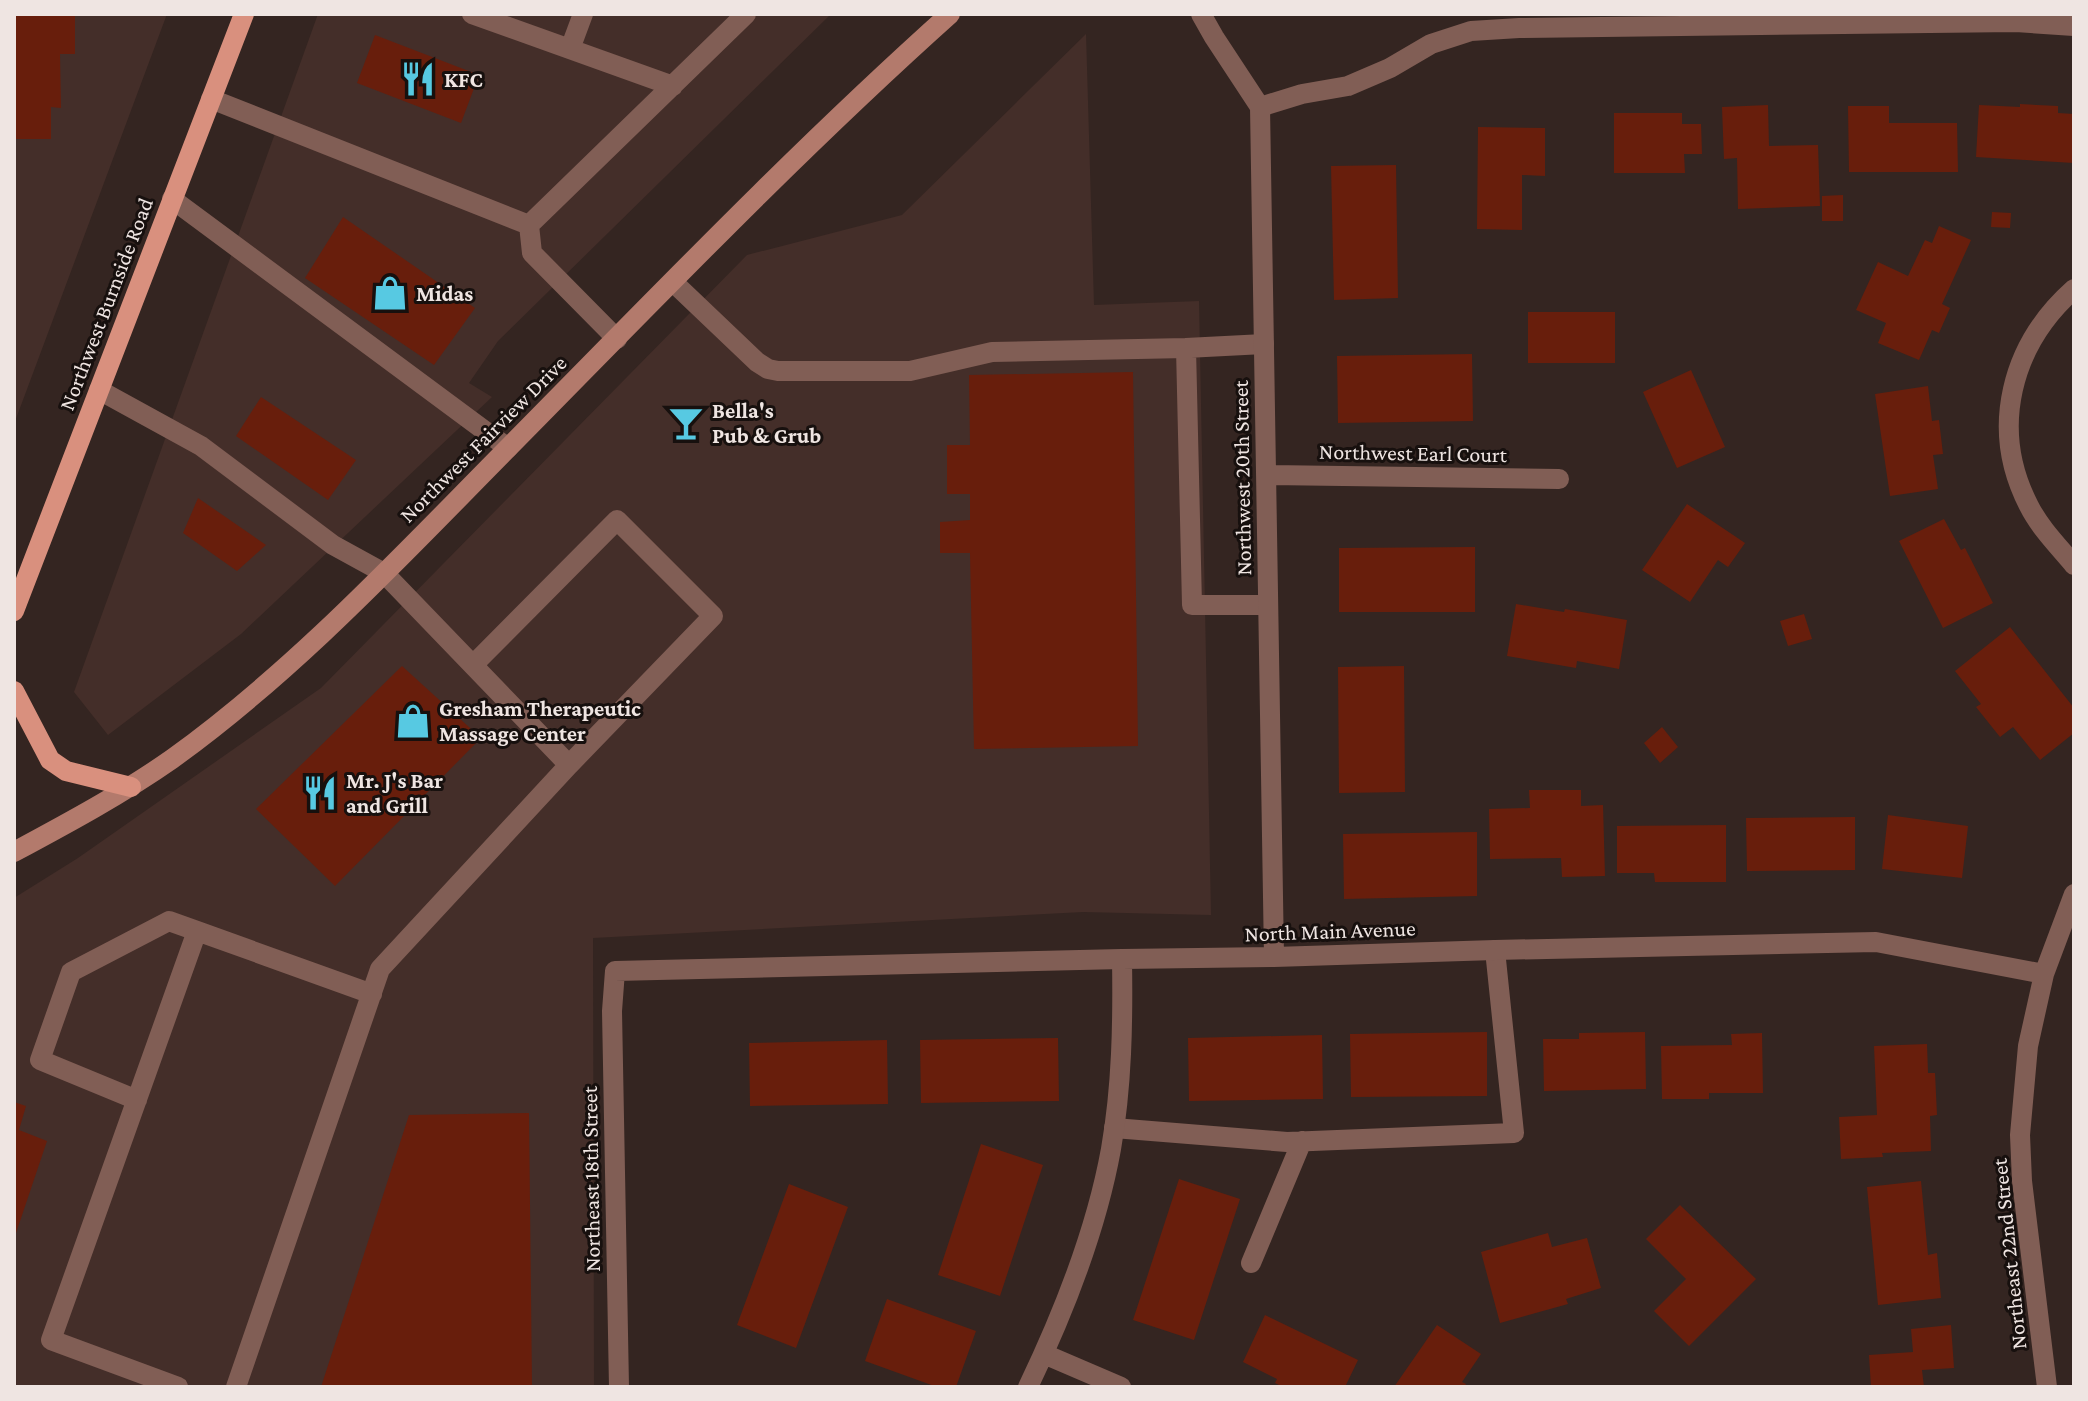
<svg xmlns="http://www.w3.org/2000/svg" width="2088" height="1401" viewBox="0 0 2088 1401" font-family="'Crimson Pro',serif">
	<style>
		.built { fill: #442e29 }
		.building { fill: #681e0c }
		.lines { fill: none; stroke-linecap: round; stroke-linejoin: round }
		.lane { stroke: #815e55; stroke-width: 20 }
		.street { stroke: #815e55; stroke-width: 20 }
		.secondary { stroke: #b37a6c; stroke-width: 20 }
		.primary { stroke: #d9907e; stroke-width: 20 }
		.labels { text-anchor: middle; dominant-baseline: central; stroke-width: 6; stroke-linejoin: round; paint-order: stroke }
		.poi-label { font-size: 22px; font-weight: bold; fill: #efe5e2; stroke: #17100e; text-anchor: start }
		.street-label { font-size: 22px; fill: #efe5e2; stroke: #17100e }
	</style>
	<rect width="100%" height="100%" fill="#342521"/>
	<path class="built" d="M14,14H167L14,424Z
		M318,14H831L498,341L469,383L492,397L241,634L108,735L74,692Z
		M1086,34L1094,305L1199,301L1211,915L1083,912L593,938L594,1387H14V898L78,858L321,688L747,255L902,215Z"/>
	<path class="building" d="M14,14H75V54H60L61,108L51,107V139H14Z
		M375,35L479,75L461,123L357,83Z
		M2020,104L2058,106V113L2074,114V163L1976,157L1979,105L2020,107Z
		M1768,105L1769,146L1818,145L1820,206L1738,209L1737,158L1724,159L1722,107Z
		M1848,106H1889V123H1957L1958,172H1849Z
		M1614,113H1682V124H1701L1702,154H1684L1685,173H1614Z
		M1478,127L1545,128V176L1522,175V230L1477,229Z
		M1396,165L1398,298L1334,300L1331,166Z
		M1843,195V221H1822V196Z
		M1992,212L2011,213L2010,228L1991,227Z
		M343,217L475,308L434,365L305,278Z
		M1939,226L1971,240L1942,304L1950,308L1939,333L1932,330L1919,360L1878,343L1886,323L1856,310L1878,262L1908,276L1925,240L1932,243Z
		M1528,312H1615V363H1528Z
		M1472,354L1473,421L1338,423L1337,356Z
		M1691,370L1725,447L1677,468L1643,392Z
		M1133,372L1138,746L974,749L970,553H940V522L970,520V494H947V445H970L969,375Z
		M1928,386L1932,421L1939,420L1943,454L1933,455L1938,489L1890,496L1875,394Z
		M261,397L356,460L328,500L236,436Z
		M198,498L266,545L237,571L183,533Z
		M1687,504L1745,543L1728,567L1718,560L1690,602L1642,570Z
		M1944,519L1961,550L1965,548L1993,603L1943,628L1899,541Z
		M1475,547V612H1339V548Z
		M1516,604L1564,612L1565,609L1627,620L1619,669L1577,661L1576,668L1507,656Z
		M1804,614L1812,639L1788,646L1780,621Z
		M2010,627L2074,708V733L2040,760L2013,727L2000,737L1976,707L1981,704L1955,671Z
		M402,666L481,738L335,886L256,809Z
		M1404,666L1405,792L1339,793L1338,667Z
		M1662,727L1678,747L1660,763L1644,743Z
		M1529,790H1581V806L1603,805L1605,876L1562,877L1561,858L1490,859L1489,809L1530,808Z
		M1888,815L1968,826L1962,878L1882,869Z
		M1855,817V870L1747,871L1746,818Z
		M1726,825V882H1655L1654,873H1617V826Z
		M1477,832V896L1344,899L1343,834Z
		M1487,1032V1096L1351,1097L1350,1034Z
		M1645,1032L1646,1089L1544,1091L1543,1039H1579V1033Z
		M1762,1033L1763,1093H1709V1099H1662L1661,1046L1732,1045L1731,1034Z
		M1322,1035L1323,1099L1189,1101L1188,1038Z
		M1058,1038L1059,1101L921,1103L920,1040Z
		M887,1040L888,1104L750,1106L749,1043Z
		M1927,1044L1928,1073H1935L1937,1115L1930,1116L1931,1151L1882,1153L1883,1157L1841,1159L1839,1117L1877,1115L1874,1046Z
		M14,1102L26,1106L19,1130L47,1141L15,1236Z
		M529,1113L532,1387H321L409,1115Z
		M981,1144L1043,1165L1000,1296L938,1275Z
		M1179,1179L1240,1199L1194,1340L1133,1320Z
		M1921,1181L1928,1255L1937,1253L1941,1298L1878,1305L1867,1187Z
		M789,1184L848,1207L796,1348L737,1325Z
		M1680,1205L1756,1279L1689,1346L1654,1311L1686,1279L1646,1239Z
		M1548,1233L1552,1247L1587,1238L1601,1288L1566,1299L1568,1304L1500,1323L1481,1252Z
		M887,1299L976,1331L956,1387H937L865,1361Z
		M1265,1315L1358,1360L1345,1387H1283L1275,1383L1277,1379L1243,1362Z
		M1437,1325L1481,1354L1462,1382L1466,1384L1464,1387H1394Z
		M1951,1325L1954,1368L1922,1370L1924,1387H1871L1869,1355L1913,1352L1911,1329Z"/>
	<g class="lines">
		<path class="lane" d="M472,14L673,86
			M570,49L583,14
			M211,99L529,225
			M172,199L508,448
			M673,282L757,362L768,369L778,371H910L992,352L1186,348
			M617,339L532,253L529,225L746,14
			M1264,344L1186,348L1192,605H1268
			M99,390L201,446L333,545L384,573L569,765L380,969L236,1387
			M473,665L617,520L713,616L569,765
			M137,1100L40,1060L71,972L169,921L197,931
			M1114,1128L1287,1142L1514,1133L1495,950
			M1251,1263L1302,1141
			M178,1387L51,1340L197,931L372,994"/>
		<path class="street" d="M1201,14L1214,37L1260,107L1274,957
			M1260,107L1302,94L1348,86L1390,68L1431,44L1471,31L1519,28L2016,22L2074,26
			M2074,289C2011,345 1989,429 2029,506C2040,528 2059,547 2074,565
			M1266,475L1559,479
			M1044,1354L1121,1387
			M619,1387L612,1011L615,971L1122,959L1274,957L1495,950L1876,942L2044,974
			M1028,1387C1064,1312 1096,1232 1111,1149C1122,1086 1123,1022 1122,959
			M2047,1387L2022,1181L2020,1135L2028,1046L2044,974L2074,894"/>
		<path class="secondary" d="M14,852C68,823 122,794 172,759C297,669 403,554 511,445C655,299 797,151 950,14"/>
		<path class="primary" d="M14,611L244,14
			M14,691L50,760L66,771L131,787"/>
	</g>
	<defs>
		<g id="restaurant-bare" transform="scale(2.76)"><path d="M-5-6h1v4h1v-4h1v4h1v-4h1v5L-1.5 .5V6h-2V.5L-5-1ZM5-6V6H3V1.5H1.5Q1.5-4 5-6Z" fill="#57c9e2" stroke="#17100e" stroke-width="2.5" paint-order="stroke"/></g>
		<g id="shop-bare" transform="scale(2.76)"><path d="M-5-2.5h2.3a2.7 3.5 0 0 1 5.4 0H5L5.5 6h-11ZM-1.5-2.5h3a1.5 2.3 0 0 0-3 0Z" fill="#57c9e2" stroke="#17100e" stroke-width="2.5" paint-order="stroke"/></g>
		<g id="bar-bare" transform="scale(2.76)"><path d="M-6-5H6L.8 .8V4.5H3.5V6h-7V4.5H-.8V.8Z" fill="#57c9e2" stroke="#17100e" stroke-width="2.5" paint-order="stroke"/></g>
	</defs>
	<g fill-rule="evenodd">
		<use href="#restaurant-bare" x="418" y="79"/>
		<use href="#shop-bare" x="390" y="293"/>
		<use href="#bar-bare" x="686" y="423"/>
		<use href="#shop-bare" x="413" y="721"/>
		<use href="#restaurant-bare" x="320" y="793"/>
	</g>
	<g class="labels">
		<g class="poi-label">
			<text x="444" y="79">KFC</text>
			<text x="416" y="293">Midas</text>
			<text x="712" y="410">Bella's<tspan x="712" dy="25">Pub &amp; Grub</tspan></text>
			<text x="439" y="708">Gresham Therapeutic<tspan x="439" dy="25">Massage Center</tspan></text>
			<text x="346" y="780">Mr. J's Bar<tspan x="346" dy="25">and Grill</tspan></text>
		</g>
		<g class="street-label">
			<text transform="translate(106 304) rotate(-69)">Northwest Burnside Road</text>
			<text transform="translate(483 439) rotate(-45)">Northwest Fairview Drive</text>
			<text transform="translate(1413 453) rotate(1)">Northwest Earl Court</text>
			<text transform="translate(1242 478) rotate(-91)">Northwest 20th Street</text>
			<text transform="translate(1330 931) rotate(-2)">North Main Avenue</text>
			<text transform="translate(591 1179) rotate(-91)">Northeast 18th Street</text>
			<text transform="translate(2009 1254) rotate(-96)">Northeast 22nd Street</text>
		</g>
	</g>
	<rect width="2088" height="1401" fill="none" stroke="#efe5e2" stroke-width="32"/>
</svg>
